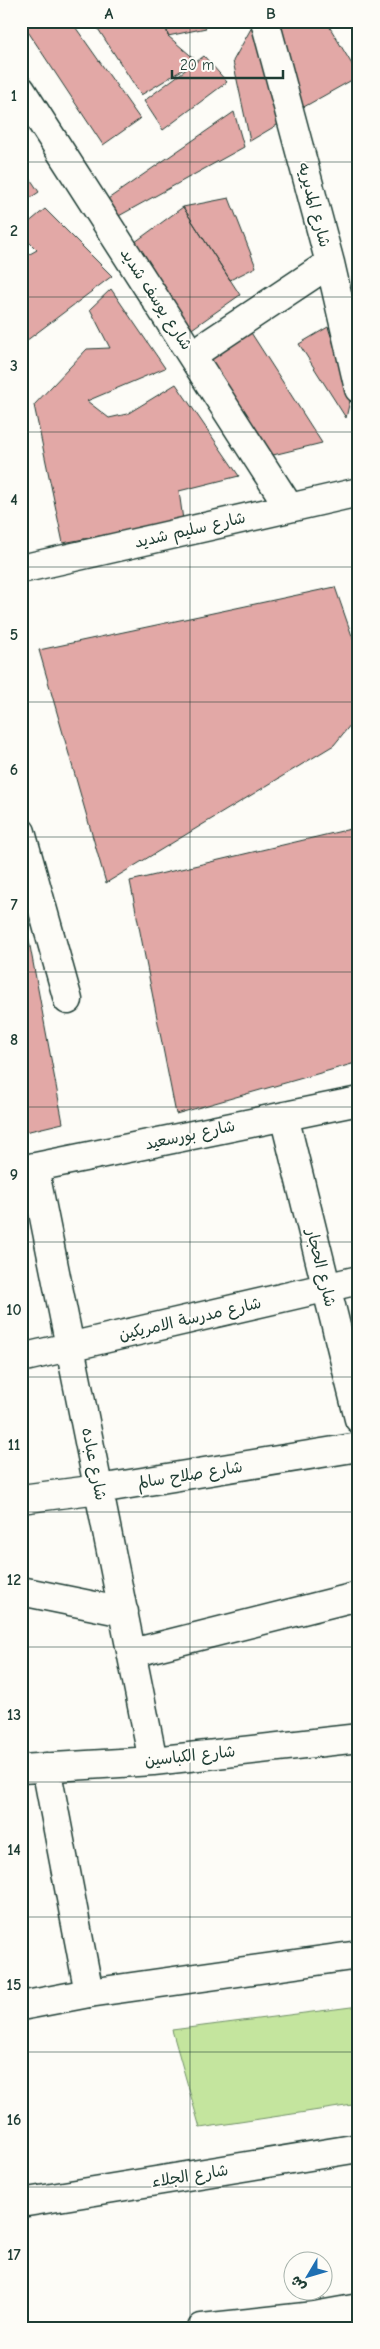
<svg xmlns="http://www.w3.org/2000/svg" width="380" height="2349" viewBox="0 0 380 2349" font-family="'Comic Neue','Playpen Sans Arabic',sans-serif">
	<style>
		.green { fill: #c4e59e; stroke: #729169 }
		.building { fill: #e2a8a6; stroke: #1f3d34 }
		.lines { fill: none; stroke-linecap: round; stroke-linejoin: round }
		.minor-casing { stroke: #1f3d34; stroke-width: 31 }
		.highway-casing { stroke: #1f3d34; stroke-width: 31 }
		.minor { stroke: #fdfcf7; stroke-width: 28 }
		.highway { stroke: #fdfcf7; stroke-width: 28 }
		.grid { fill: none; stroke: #1f3d34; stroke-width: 1; stroke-opacity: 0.55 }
		.labels { text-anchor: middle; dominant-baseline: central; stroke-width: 4; stroke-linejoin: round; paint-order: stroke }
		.street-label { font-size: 16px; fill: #1f3d34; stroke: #fdfcf7 }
		.neatline { fill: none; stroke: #1f3d34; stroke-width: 2 }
		.grid-label { font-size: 16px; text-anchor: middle; font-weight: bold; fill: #1f3d34 }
	</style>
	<rect width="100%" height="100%" fill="#fdfcf7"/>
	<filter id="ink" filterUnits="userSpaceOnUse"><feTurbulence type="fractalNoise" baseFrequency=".02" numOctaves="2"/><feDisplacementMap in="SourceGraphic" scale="10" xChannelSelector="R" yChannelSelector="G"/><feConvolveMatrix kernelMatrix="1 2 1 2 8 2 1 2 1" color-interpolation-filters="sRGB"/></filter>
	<g filter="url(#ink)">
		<path class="green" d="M359,2006V2104L200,2128L172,2030Z"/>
		<path class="building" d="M21,21H71L140,119L103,145Z
			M93,21H165L168,36L197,61L141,95Z
			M165,21H205L206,28L168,36Z
			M273,21H326L359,76L302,108Z
			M253,25L282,122L250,141L233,61Z
			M204,56L227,82L163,130L144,101Z
			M234,112L244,147L117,217L105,201Z
			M21,165L39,192L21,204Z
			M229,198L256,267L230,280L183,207Z
			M183,207L240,295L189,331L131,245Z
			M45,209L112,276L26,341L21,335V259L37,250L27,240L21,238V229Z
			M111,289L165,368L87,401L109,418L127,414L176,384L239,476L179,491L183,520L63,543L34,405L87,349L110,348L90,309Z
			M328,327L351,396L346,418L299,344Z
			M248,328L322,443L269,456L205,357Z
			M335,587L359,656V714L334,745L106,883L39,650Z
			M359,827V1062L176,1114L130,881Z
			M21,914H24L63,1123L21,1133Z"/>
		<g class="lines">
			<g class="minor-casing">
				<path id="minor" d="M265,21L330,263L359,389
					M21,90L289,507
					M192,355L330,263
					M21,569L359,492
					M21,832L68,1000
					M284,1116L359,1419
					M34,1167L153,1761
					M21,1170L359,1101
					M21,1358L359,1280
					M21,1499L99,1489L359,1447
					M21,1591L124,1612
					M132,1653L359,1596
					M46,1767L89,1993
					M21,1769L153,1761L359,1738
					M202,2328L314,2316L359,2308"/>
			</g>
			<g class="highway-casing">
				<path id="highway" d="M21,2006L89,1993L359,1955
					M21,2203L359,2148"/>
			</g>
			<use href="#minor" class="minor"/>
			<use href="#highway" class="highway"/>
		</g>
	</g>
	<path class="grid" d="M190,21V2328M21,162H359M21,297H359M21,432H359M21,567H359M21,702H359M21,837H359M21,972H359M21,1107H359M21,1242H359M21,1377H359M21,1512H359M21,1647H359M21,1782H359M21,1917H359M21,2052H359M21,2187H359"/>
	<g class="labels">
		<g class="street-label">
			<text transform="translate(314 205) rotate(75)">شارع المديريه</text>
			<text transform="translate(156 299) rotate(57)">شارع يوسف شديد</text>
			<text transform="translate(190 530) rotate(-13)">شارع سليم شديد</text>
			<text transform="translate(190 1135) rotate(-12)">شارع بورسعيد</text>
			<text transform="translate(321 1268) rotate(76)">شارع الحجار</text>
			<text transform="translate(190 1319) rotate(-13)">شارع مدرسة الامريكين</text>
			<text transform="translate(94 1464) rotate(79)">شارع عباده</text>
			<text transform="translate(190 1475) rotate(-9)">شارع صلاح سالم</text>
			<text transform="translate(190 1756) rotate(-6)">شارع الكباسين</text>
			<text transform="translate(190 2176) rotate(-9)">شارع الجلاء</text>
		</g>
	</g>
	<rect width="380" height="2349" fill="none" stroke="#fdfcf7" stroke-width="55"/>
	<g transform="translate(308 2276) rotate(232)"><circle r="24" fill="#fdfcf7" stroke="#a4b0a9"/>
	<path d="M0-4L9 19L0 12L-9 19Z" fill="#1f6fb2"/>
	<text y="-8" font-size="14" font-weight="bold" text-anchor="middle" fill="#1f3d34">ش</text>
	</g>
	<path d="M172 70v8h111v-8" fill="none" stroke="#1f3d34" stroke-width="2.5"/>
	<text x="180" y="70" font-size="15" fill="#1f3d34" stroke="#fdfcf7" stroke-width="4" paint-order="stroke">20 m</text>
	<rect x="28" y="28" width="324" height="2294" class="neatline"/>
	<g class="grid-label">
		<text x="109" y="19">A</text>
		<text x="271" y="19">B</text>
		<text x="14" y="101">1</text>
		<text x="14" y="236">2</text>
		<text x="14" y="371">3</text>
		<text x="14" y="505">4</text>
		<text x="14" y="640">5</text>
		<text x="14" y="775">6</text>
		<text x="14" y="910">7</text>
		<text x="14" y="1045">8</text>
		<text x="14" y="1180">9</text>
		<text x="14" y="1315">10</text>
		<text x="14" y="1450">11</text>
		<text x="14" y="1585">12</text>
		<text x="14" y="1720">13</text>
		<text x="14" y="1855">14</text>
		<text x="14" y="1990">15</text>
		<text x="14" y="2125">16</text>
		<text x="14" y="2260">17</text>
	</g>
</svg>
